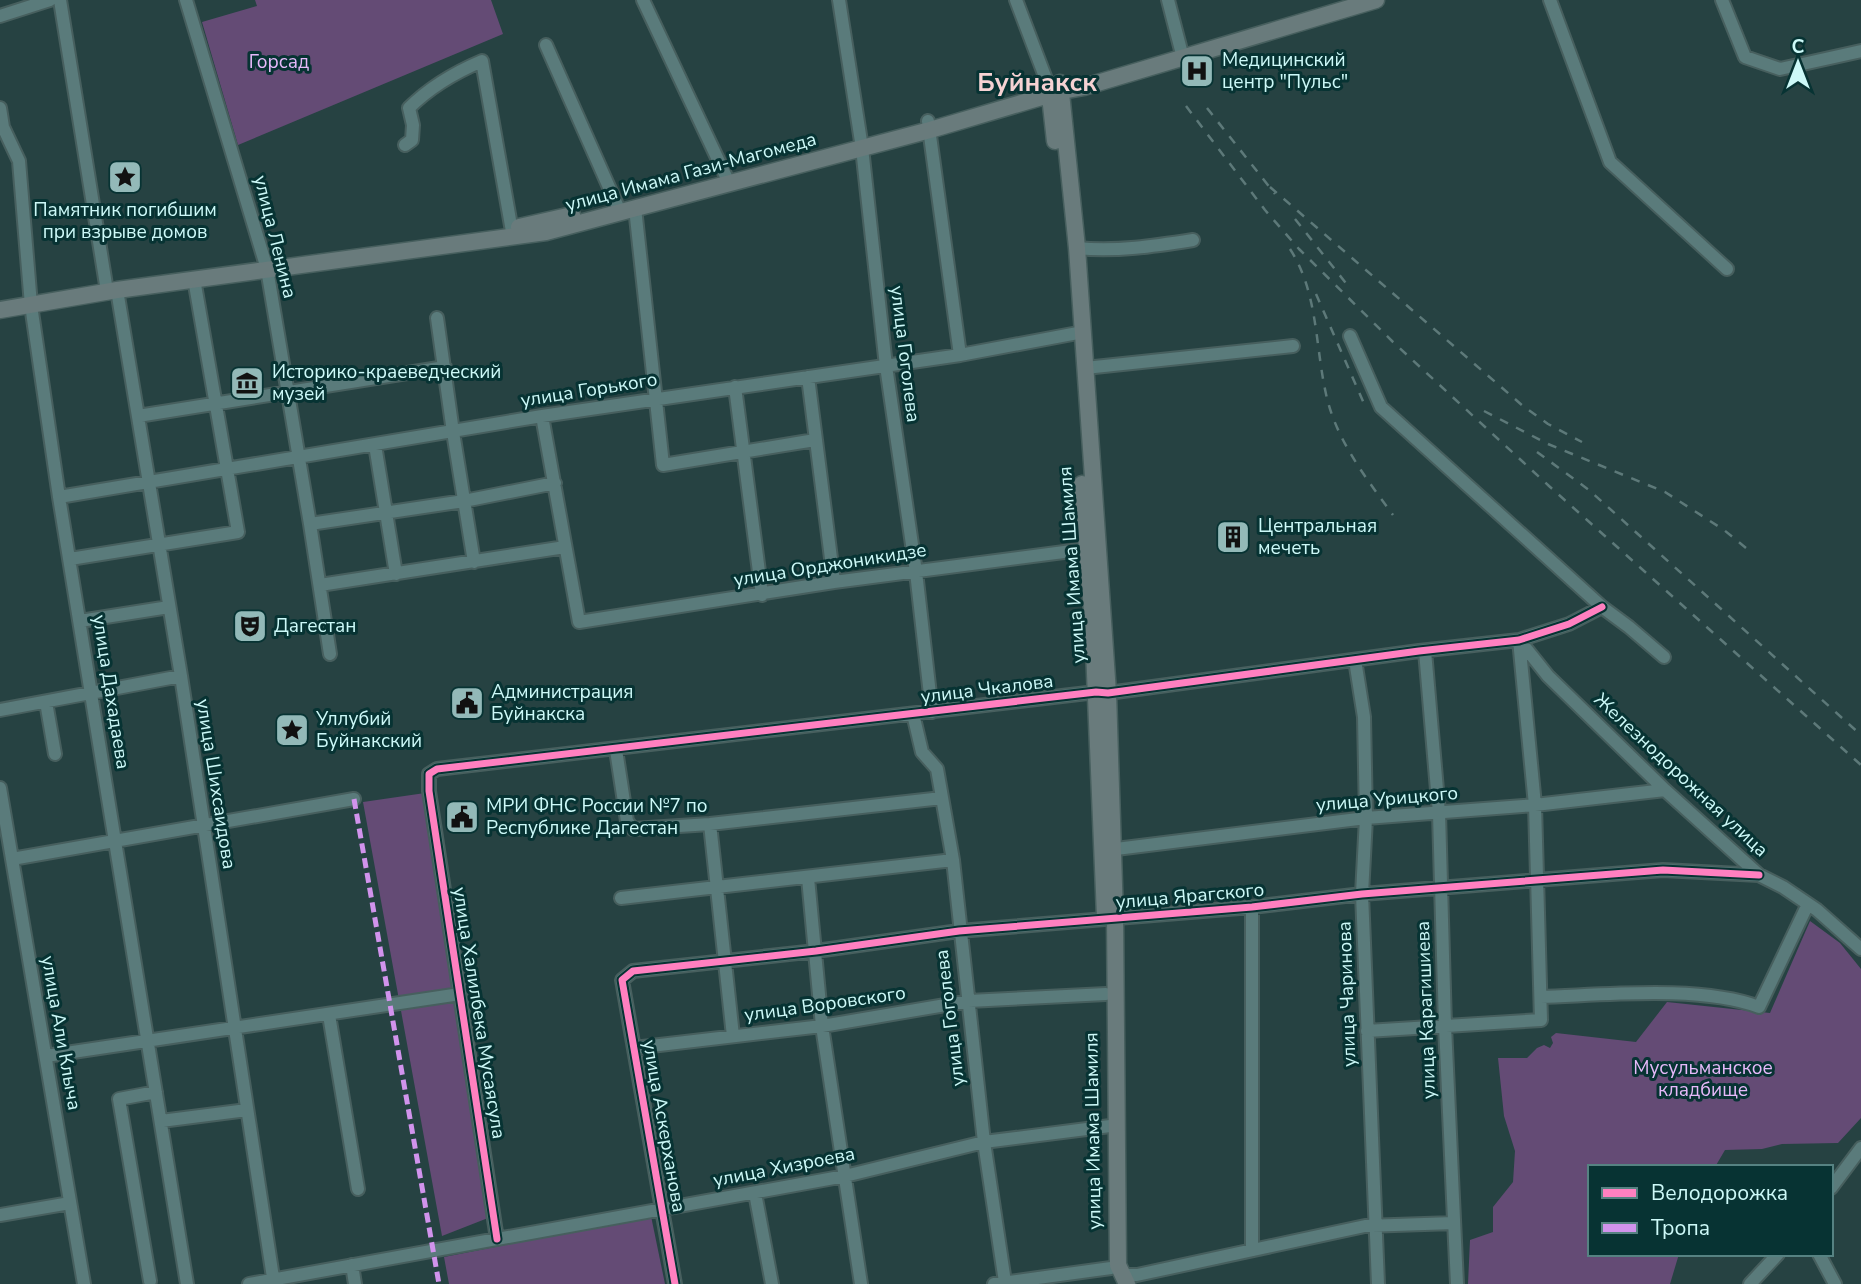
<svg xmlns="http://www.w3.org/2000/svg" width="1861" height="1284" viewBox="0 0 1861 1284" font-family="'Nunito Sans',sans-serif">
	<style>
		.green { fill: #644b75 }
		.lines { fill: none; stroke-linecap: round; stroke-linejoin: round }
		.minor-casing { stroke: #475f5e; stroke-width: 16 }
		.major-casing { stroke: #475f5e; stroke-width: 19 }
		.minor { stroke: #5a7b7b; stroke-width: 12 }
		.major { stroke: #697b7c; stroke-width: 16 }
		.rail { stroke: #5d7979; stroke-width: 2.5; stroke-dasharray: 9 9; stroke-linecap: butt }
		.quiet { stroke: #d193ec; stroke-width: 5; stroke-dasharray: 10 5; stroke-linecap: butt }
		.cycleway-casing { stroke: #073333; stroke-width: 11 }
		.cycleway { stroke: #ff80c0; stroke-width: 7 }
		.labels { text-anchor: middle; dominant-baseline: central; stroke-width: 6; stroke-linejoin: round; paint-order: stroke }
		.poi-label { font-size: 19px; fill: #cdf9f8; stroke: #073333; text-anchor: start }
		.park-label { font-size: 19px; fill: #e6b9fa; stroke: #073333 }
		.street-label { font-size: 19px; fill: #cdf9f8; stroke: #073333 }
		.district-label { font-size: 26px; font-weight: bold; fill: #f6d2d3; stroke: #073333 }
	</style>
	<rect width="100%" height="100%" fill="#264242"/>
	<path class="green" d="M255,0H491L503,34L238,145L202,22L257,6Z
		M425,793L488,1218L442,1236L363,802Z
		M1810,921L1840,943L1861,969V1118L1838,1143L1782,1144L1762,1149L1725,1150L1715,1167H1590V1254H1679L1670,1284H1468L1470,1240L1493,1232V1207L1513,1182L1515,1151L1504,1116L1498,1058H1527L1537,1048L1544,1045L1550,1048L1553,1043L1551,1037L1556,1033L1636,1042L1667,1002L1770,1013Z
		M651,1216L665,1284H449L444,1257Z"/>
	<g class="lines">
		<g class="minor-casing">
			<path id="minor" d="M60,0L107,291
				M186,0L267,269L310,524L330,654
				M643,0L729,183
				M839,0L862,148L886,366L916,572L932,712
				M1016,0L1049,87
				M1168,0L1183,58
				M1550,0L1610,162L1727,269
				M1722,0L1745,57L1780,69L1861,51
				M0,16L50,0
				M546,45L620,212
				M0,108L3,127L19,161L31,305L59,497L187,1284
				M928,121L960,355
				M405,145L412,140L413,125L409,108C429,88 456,72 482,61L513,237
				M635,208L663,465L815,440
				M1077,248C1116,252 1155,246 1193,240
				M117,290L181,676L274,1284
				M437,318L453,432L474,562
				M1350,336L1381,407L1602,607L1629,627L1664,657
				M1085,368L1293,346
				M808,377L834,582
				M735,387L762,595
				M138,416L445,367
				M542,416L579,622L834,582L1087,549
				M375,445L396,574
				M59,497L542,416L960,355L1083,332
				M310,524L464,501L555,483
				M70,559L238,532L194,279
				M320,585L565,547
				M80,621L169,607
				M1520,641L1548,676L1665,790L1759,875L1783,887L1817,910L1861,949
				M1425,651L1439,813L1445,1026L1457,1284
				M1355,660L1364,717L1366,818L1362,894L1378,1284
				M46,702L55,754
				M0,710L181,676
				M913,714L922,752L937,769L953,860L984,1142L1005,1282
				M616,750L627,821L633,829L710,824L942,798
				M0,788L84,1284
				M710,824L733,1036
				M1113,851L1116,849L1366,818L1535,805L1665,790
				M12,859L354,799
				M808,878L822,1026L861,1284
				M621,898L953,860
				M1541,997C1604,995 1701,985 1759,1007L1808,904
				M329,1015L358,1189
				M1367,1031L1541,1020L1535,805L1519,640
				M634,1048L822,1026L969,1001L1106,994
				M46,1056L460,994
				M161,1121L247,1110
				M1831,1188L1861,1148
				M755,1193L772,1284
				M0,1215L70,1203
				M497,1239L429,791V774L437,769L1096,692L1108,693L1419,651L1519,640L1569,624L1602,607
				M1252,1250V907
				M1819,1254L1835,1284
				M352,1265L355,1284
				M1123,1275H1137L1365,1226L1454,1223
				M150,1281L119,1099L156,1092
				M249,1284L845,1176L984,1142L1118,1125
				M675,1284L622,980L633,971L816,951L959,931L1252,907L1362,894L1663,870L1759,875
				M994,1284L1111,1268
				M1750,1284L1778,1254"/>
		</g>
		<g class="major-casing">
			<path id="major" d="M1060,83L1077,248L1108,693L1115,917L1118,1265L1127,1284
				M1049,87L1055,141
				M519,227L572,215
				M0,310L117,290L546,232L930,130L1062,91L1084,87L1376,0
				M1082,484L1093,625L1105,916"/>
		</g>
		<use href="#minor" class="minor"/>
		<use href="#major" class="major"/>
		<path class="rail" d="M1186,106L1265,210L1299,249L1393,342L1549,486L1861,765
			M1207,108L1275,194
			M1270,187L1523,406L1548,424L1582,442
			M1295,219L1349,287
			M1290,249C1318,292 1315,345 1326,394C1336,440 1366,478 1393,515
			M1316,294L1366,408
			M1484,411L1548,444L1665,492L1724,530L1751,552
			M1537,452L1589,490L1861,735"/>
		<path class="quiet" d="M354,799L439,1284"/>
		<g class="cycleway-casing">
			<path id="cycleway" d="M497,1239L429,791V774L437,769L1096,692L1108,693L1419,651L1519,640L1569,624L1602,607
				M675,1284L622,980L633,971L816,951L959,931L1252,907L1362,894L1663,870L1759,875"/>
		</g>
		<use href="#cycleway" class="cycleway"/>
	</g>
	<defs>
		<g id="hospital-square" transform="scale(1.75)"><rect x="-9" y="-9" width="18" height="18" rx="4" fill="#93b9b8" stroke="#073333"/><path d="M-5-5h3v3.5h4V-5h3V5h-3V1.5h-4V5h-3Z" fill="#111"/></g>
		<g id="sight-square" transform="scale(1.75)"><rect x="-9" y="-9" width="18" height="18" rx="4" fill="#93b9b8" stroke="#073333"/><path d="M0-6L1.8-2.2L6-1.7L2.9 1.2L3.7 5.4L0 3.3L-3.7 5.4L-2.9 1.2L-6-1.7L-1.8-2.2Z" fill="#111"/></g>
		<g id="museum-square" transform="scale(1.75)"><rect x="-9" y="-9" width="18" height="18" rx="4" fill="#93b9b8" stroke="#073333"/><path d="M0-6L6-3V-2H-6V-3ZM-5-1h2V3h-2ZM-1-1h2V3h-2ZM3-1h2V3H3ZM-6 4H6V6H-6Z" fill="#111"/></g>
		<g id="building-square" transform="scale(1.75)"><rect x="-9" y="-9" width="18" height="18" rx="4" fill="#93b9b8" stroke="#073333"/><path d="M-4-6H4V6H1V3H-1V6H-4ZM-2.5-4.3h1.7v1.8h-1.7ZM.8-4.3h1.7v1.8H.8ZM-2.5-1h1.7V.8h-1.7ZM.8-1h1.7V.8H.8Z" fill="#111"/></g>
		<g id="theatre-square" transform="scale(1.75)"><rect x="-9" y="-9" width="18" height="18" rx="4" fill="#93b9b8" stroke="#073333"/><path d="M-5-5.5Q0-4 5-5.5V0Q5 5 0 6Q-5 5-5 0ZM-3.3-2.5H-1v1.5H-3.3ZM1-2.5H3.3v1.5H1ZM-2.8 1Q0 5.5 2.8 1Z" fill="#111"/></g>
		<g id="civic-square" transform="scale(1.75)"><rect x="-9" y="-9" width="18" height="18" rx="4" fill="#93b9b8" stroke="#073333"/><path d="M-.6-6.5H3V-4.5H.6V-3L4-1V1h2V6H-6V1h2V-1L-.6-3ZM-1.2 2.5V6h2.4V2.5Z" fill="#111"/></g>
	</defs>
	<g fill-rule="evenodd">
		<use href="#hospital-square" x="1197" y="71"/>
		<use href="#sight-square" x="125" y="177"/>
		<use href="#museum-square" x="247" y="383"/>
		<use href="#building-square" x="1233" y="537"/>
		<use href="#theatre-square" x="250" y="626"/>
		<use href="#civic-square" x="467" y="703"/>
		<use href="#sight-square" x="292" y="730"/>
		<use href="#civic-square" x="462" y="817"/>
	</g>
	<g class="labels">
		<g class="poi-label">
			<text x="1222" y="60">Медицинский<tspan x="1222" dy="22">центр "Пульс"</tspan></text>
			<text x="125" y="210" text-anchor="middle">Памятник погибшим<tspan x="125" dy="22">при взрыве домов</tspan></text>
			<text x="272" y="372">Историко-краеведческий<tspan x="272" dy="22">музей</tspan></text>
			<text x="1258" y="526">Центральная<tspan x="1258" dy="22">мечеть</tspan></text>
			<text x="274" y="626">Дагестан</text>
			<text x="491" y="692">Администрация<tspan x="491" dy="22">Буйнакска</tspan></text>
			<text x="316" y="719">Уллубий<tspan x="316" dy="22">Буйнакский</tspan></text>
			<text x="486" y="806">МРИ ФНС России №7 по<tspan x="486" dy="22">Республике Дагестан</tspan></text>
		</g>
		<g class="park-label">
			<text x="279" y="62">Горсад</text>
			<text x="1703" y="1068">Мусульманское<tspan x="1703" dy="22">кладбище</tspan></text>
		</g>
		<g class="street-label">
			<text transform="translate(691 172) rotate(-15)">улица Имама Гази-Магомеда</text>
			<text transform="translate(275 237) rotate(76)">улица Ленина</text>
			<text transform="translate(905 354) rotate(83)">улица Гоголева</text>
			<text transform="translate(589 390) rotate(-9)">улица Горького</text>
			<text transform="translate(830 565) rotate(-9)">улица Орджоникидзе</text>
			<text transform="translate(1072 565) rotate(-94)">улица Имама Шамиля</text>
			<text transform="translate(987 689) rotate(-7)">улица Чкалова</text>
			<text transform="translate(111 692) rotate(81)">улица Дахадаева</text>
			<text transform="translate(1681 775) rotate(43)">Железнодорожная улица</text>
			<text transform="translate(216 784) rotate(81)">улица Шихсаидова</text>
			<text transform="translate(1387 799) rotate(-5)">улица Урицкого</text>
			<text transform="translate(1190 896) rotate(-5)">улица Ярагского</text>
			<text transform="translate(1347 994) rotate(-92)">улица Чаринова</text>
			<text transform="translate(825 1004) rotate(-8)">улица Воровского</text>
			<text transform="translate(1426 1010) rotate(-92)">улица Карагишиева</text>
			<text transform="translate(479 1013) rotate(81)">улица Халилбека Мусаясула</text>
			<text transform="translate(950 1018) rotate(-97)">улица Гоголева</text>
			<text transform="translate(61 1033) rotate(80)">улица Али Клыча</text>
			<text transform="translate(664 1126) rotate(80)">улица Аскерханова</text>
			<text transform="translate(1093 1131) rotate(-91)">улица Имама Шамиля</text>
			<text transform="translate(784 1167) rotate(-11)">улица Хизроева</text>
		</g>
		<g class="district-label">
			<text x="1037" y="82">Буйнакск</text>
		</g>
	</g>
	<rect x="1588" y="1165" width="245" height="91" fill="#073333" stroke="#568282" stroke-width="2"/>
	<rect x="1602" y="1188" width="35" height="10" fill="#ff80c0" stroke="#568282" stroke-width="2"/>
	<text x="1651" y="1200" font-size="21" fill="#cdf9f8">Велодорожка</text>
	<rect x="1602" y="1223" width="35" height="10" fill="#d193ec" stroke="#568282" stroke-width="2"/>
	<text x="1651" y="1235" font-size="21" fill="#cdf9f8">Тропа</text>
	<g transform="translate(1798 63)" stroke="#073333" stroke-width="5" paint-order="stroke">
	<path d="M0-5L12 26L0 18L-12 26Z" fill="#cdf9f8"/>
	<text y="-10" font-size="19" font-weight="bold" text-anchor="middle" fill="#cdf9f8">С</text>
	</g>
</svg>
